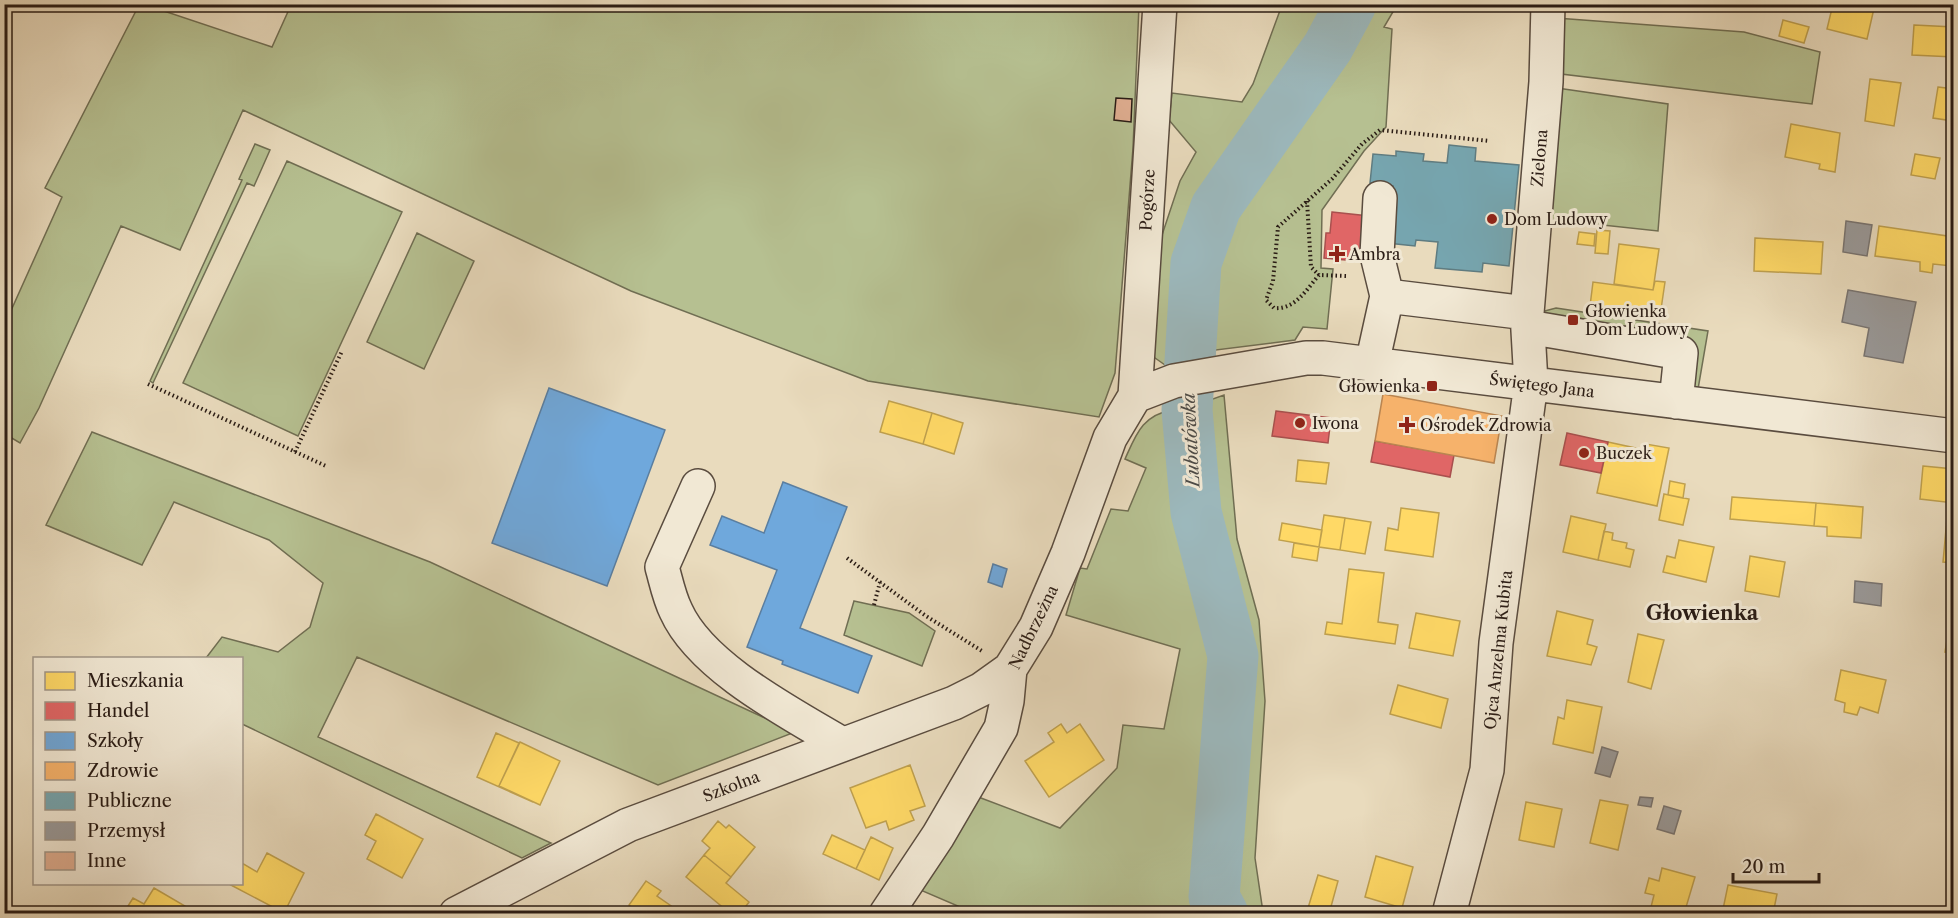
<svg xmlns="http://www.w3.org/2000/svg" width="1958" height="918" viewBox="0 0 1958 918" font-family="'Libre Caslon Text',serif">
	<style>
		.green { fill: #b6c091; stroke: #706e53; stroke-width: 1.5 }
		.homes { fill: #ffd966; stroke: #bfa04e; stroke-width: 1.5 }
		.shops { fill: #e06666; stroke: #a9504e; stroke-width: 1.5 }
		.schools { fill: #6fa8dc; stroke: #5a7ea0; stroke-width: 1.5 }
		.health { fill: #f6b26b; stroke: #b98551; stroke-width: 1.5 }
		.public { fill: #76a5af; stroke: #5f7c81; stroke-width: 1.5 }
		.industry { fill: #999; stroke: #787471; stroke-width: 1.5 }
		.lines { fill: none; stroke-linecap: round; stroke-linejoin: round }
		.river { stroke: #9cb8bc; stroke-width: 51 }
		.building { fill: #e0ae91; stroke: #2a1c15; stroke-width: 1.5 }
		.minor-casing { stroke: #5a4c3f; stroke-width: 36 }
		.path { stroke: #2a1c15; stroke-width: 4; stroke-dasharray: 1.5 3; stroke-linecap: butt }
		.minor { stroke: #f1e8d4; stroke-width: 33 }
		.poi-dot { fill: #8f2418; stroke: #f1e8d4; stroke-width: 2 }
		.labels { text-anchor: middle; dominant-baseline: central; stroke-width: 6; stroke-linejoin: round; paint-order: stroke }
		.street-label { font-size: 16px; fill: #2a1c15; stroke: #f1e8d4 }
		.poi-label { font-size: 16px; fill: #2a1c15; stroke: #f1e8d4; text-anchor: start }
		.water-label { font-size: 18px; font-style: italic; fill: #4c4b47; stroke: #f1e8d4 }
		.quarter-label { font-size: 20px; font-weight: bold; fill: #2a1c15; stroke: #f1e8d4 }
	</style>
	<rect width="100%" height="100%" fill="#e9dbbd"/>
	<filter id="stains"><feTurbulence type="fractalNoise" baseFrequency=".00333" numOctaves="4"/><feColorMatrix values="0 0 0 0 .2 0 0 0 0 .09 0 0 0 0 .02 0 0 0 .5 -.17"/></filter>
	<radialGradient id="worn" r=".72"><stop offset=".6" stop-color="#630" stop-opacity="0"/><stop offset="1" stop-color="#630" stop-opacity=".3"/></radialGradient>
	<path class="green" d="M139,5H146L272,47L291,5H1139L1133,148L1115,373L1099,417L868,381L631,291L243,110L180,250L121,226L39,408L20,443L5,434V324L62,197L45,188Z
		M1282,5H1337C1316,75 1238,134 1205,201C1179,251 1179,308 1174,362L1165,365L1148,353L1154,259L1180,181L1196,152L1169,120L1172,93L1242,102L1253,84Z
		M1362,5H1397L1384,27L1392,29L1386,127L1364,151L1322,210L1321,268L1333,269L1327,329L1303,327L1295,340L1208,351L1210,265L1234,200L1336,62Z
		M1556,18L1744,32L1820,52L1812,104L1553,73Z
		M1557,88L1668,104L1658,231L1547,219Z
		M255,144L270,150L254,186L247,183L153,383L150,381L242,180L239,179Z
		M287,161L402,212L298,436L183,383Z
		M417,233L474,261L424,369L367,342Z
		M1556,308L1708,331L1697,395L1688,387L1694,343L1584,327V319L1567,316L1565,324L1541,312Z
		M1224,395L1237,539L1259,620L1265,701L1255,858L1263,912L1268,913H974L918,889L973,795L1060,828L1117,768L1123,725L1164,729L1180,649L1066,615L1080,568L1087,569L1111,509L1128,511L1146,468L1125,459C1137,432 1142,416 1174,409L1180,493L1213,630L1217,685L1239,688L1235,625L1207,512L1194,426L1207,401Z
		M92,432L430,562L795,732L658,785L357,657L318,737L551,843L522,858L242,724V658H206L222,637L278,652L310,627L323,583L269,540L174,502L142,565L46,525Z
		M854,601L909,613L935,631L922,666L844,635Z"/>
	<path class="homes" d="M1646,4H1693V9L1646,7Z
		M1833,4H1875L1867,39L1827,29Z
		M1783,20L1809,27L1804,43L1779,36Z
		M1914,25L1954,27V57L1912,55Z
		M1870,79L1901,83L1894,126L1865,121Z
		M1938,87L1954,89V128L1953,121L1933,118Z
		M1791,124L1840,133L1835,172L1819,169L1820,164L1785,157Z
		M1915,154L1940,158L1935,179L1911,175Z
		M1879,226L1954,237L1952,266L1933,264L1932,273L1920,271V262L1875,256Z
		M1597,230L1610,231L1608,254L1595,253Z
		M1579,232L1595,234L1594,246L1577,244Z
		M1755,238L1823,242L1821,274L1754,271Z
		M1619,244L1659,249L1653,290L1614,284Z
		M1655,281L1665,282L1660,316L1590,306L1593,282L1653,290Z
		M1954,300V336L1948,335Z
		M889,401L932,413L923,444L880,432Z
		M932,413L963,423L954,454L923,444Z
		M1608,442L1645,450L1646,444L1669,448L1657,506L1597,493Z
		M1298,460L1329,463L1326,484L1296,481Z
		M1923,466L1954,469V503L1920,499Z
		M1670,481L1685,484L1683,498L1668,495Z
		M1664,494L1689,499L1683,525L1659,520Z
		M1732,497L1816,503L1814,526L1730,519Z
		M1816,503L1863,507L1861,538L1827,536V527L1814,526Z
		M1401,508L1439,513L1433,557L1385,550L1388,528L1398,530Z
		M1324,515L1345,518L1340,550L1319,547Z
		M1571,516L1606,524L1598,560L1563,552Z
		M1345,518L1371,522L1365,554L1340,550Z
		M1947,518L1954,519V563L1943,562Z
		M1282,523L1322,530L1319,547L1279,540Z
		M1604,531L1613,533L1612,540L1627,543L1626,548L1634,550L1630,567L1598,560Z
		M1679,540L1714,547L1706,582L1663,572L1667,556L1675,558Z
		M1294,543L1319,547L1317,561L1292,557Z
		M1750,556L1785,562L1779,597L1745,591Z
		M1349,569L1384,573L1378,622L1398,625L1395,644L1325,634L1327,622L1342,624Z
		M1557,611L1593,620L1587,644L1597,647L1591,665L1547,656Z
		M1416,613L1460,621L1453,656L1409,648Z
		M1950,621L1954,622V653L1945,652Z
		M1638,634L1664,640L1651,689L1628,682Z
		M1841,670L1886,680L1878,713L1860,707L1857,715L1844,712L1845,703L1835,700Z
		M1398,685L1448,699L1441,728L1390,714Z
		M1567,700L1602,707L1593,753L1553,744L1558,717L1564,719Z
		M1061,724L1067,733L1080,724L1104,760L1049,797L1025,761L1054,742L1048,733Z
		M496,733L519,743L499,786L533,802L477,777Z
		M520,742L560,761L540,805L499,786Z
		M910,765L925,806L910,811L914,820L889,830L886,821L866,828L850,788Z
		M1600,800L1628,805L1618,850L1590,843Z
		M1526,802L1562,809L1554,847L1519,840Z
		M376,814L423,839L402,878L367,859L376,841L365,835Z
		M718,821L726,828L729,825L755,847L731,877L704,855L710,848L702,841Z
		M832,835L865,850L856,869L823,854Z
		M871,837L893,848L879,880L856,869Z
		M267,853L304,873L284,913L229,884H242V863L257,872Z
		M704,855L731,877L726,883L749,902L740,914H731L686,877Z
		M1376,856L1413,867L1402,908L1365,897Z
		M1662,868L1695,877L1684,914L1650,911L1654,895L1645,893L1649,878L1659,881Z
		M1318,875L1338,881L1329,914L1308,908Z
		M646,881L661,891L657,896L680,912L678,914H641L629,905Z
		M1728,885L1777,894L1773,914H1722Z
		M154,888L185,906L182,914H123L133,898L144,904Z"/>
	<path class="shops" d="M1332,212L1369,216L1365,254L1357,261L1324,258L1326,233H1330Z
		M1276,411L1331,418L1328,443L1272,436Z
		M1567,433L1608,442L1601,473L1560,465Z
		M1375,441L1454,455L1450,477L1371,462Z"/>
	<path class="schools" d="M549,388L665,430L607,586L492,543Z
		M783,482L847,507L800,628L872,656L858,693L782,664L783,661L747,647L777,570L710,545L722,516L764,533Z
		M993,564L1007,569L1002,587L988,582Z"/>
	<path class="health" d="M1383,394L1502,416L1494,463L1375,441Z"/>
	<path class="public" d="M1449,145L1476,148L1475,161L1519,165L1509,266L1483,263L1482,272L1435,268L1438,242L1416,240L1415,246L1387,243L1393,186L1370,183L1373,154L1396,156V151L1424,154L1423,161L1447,163Z"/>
	<path class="industry" d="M1846,221L1872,225L1867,256L1843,252Z
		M1848,290L1916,302L1903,363L1864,356L1869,328L1842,322Z
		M1855,581L1882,584L1881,606L1854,602Z
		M1602,747L1618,752L1610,777L1595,773Z
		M1640,797L1653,798L1651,807L1638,805Z
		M1664,806L1681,811L1674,834L1657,829Z"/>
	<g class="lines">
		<path class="river" d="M1223,914L1214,897L1233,656L1196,512L1187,410L1196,263L1216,207L1328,47L1351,4"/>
	</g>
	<path class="building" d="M1116,98L1132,99L1131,122L1114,120Z"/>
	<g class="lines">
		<g class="minor-casing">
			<path id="minor" d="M1387,296L1527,313
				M1528,327L1681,353L1676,402
				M1372,364L1387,296L1377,255L1380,198
				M1135,396L1174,381L1306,358H1323L1954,436
				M698,486L662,567C666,581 669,597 676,611C701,667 790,713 842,744
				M456,914L628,825L954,703L982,689L1010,669
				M886,914L938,836L1001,728L1007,701L1010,669L1036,627L1068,553L1110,438L1135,396L1160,4
				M1449,914L1487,770L1496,643L1531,383L1527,313L1546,82L1548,4"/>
		</g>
		<path class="path" d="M1307,201L1311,267L1319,275
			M1346,276L1319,275C1307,289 1295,310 1274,308L1266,300L1273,281L1278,227L1332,179L1362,144L1380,130L1490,141
			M148,384L326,466
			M295,452L342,351
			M847,558L926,616L982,651
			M874,605L880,582"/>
		<use href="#minor" class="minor"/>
	</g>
	<g class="poi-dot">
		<circle cx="1492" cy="219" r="6"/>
		<path d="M1334 245h6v6h6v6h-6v6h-6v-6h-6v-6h6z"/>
		<rect x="1567" y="314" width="12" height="12" rx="3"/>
		<rect x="1426" y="380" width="12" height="12" rx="3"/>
		<circle cx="1300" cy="423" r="6"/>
		<path d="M1404 416h6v6h6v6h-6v6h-6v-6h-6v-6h6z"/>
		<circle cx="1584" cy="453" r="6"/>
	</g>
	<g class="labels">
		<g class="street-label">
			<text transform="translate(1539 158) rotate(-85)">Zielona</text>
			<text transform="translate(1147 200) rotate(-87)">Pogórze</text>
			<text transform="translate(1542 385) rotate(7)">Świętego Jana</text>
			<text transform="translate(1033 627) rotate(-64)">Nadbrzeżna</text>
			<text transform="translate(1498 650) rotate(-84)">Ojca Anzelma Kubita</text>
			<text transform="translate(731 786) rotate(-21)">Szkolna</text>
		</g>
		<g class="poi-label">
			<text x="1504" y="219">Dom Ludowy</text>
			<text x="1349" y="254">Ambra</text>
			<text x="1585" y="311">Głowienka<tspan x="1585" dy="18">Dom Ludowy</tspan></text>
			<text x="1420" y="386" text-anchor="end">Głowienka</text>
			<text x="1312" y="423">Iwona</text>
			<text x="1420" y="425">Ośrodek Zdrowia</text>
			<text x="1596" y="453">Buczek</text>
		</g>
		<g class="water-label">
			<text transform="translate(1191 440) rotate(-93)">Lubatówka</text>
		</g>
		<g class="quarter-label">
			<text x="1702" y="613">Głowienka</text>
		</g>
	</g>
	<rect width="1958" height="918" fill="none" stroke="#e9dbbd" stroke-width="24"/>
	<rect x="6" y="6" width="1946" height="906" fill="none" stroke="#2a1c15" stroke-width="3"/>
	<rect x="12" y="12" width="1934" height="894" fill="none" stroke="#2a1c15" stroke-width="1.5"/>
	<rect x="33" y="657" width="210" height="228" fill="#f1e8d4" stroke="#a19688" stroke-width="1.5"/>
	<rect x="45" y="672" width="30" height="18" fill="#ffd966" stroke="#a19688" stroke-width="1.5"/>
	<text x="87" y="687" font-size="18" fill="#2a1c15">Mieszkania</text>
	<rect x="45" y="702" width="30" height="18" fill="#e06666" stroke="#a19688" stroke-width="1.5"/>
	<text x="87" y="717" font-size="18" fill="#2a1c15">Handel</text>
	<rect x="45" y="732" width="30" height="18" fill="#6fa8dc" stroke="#a19688" stroke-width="1.5"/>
	<text x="87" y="747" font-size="18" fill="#2a1c15">Szkoły</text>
	<rect x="45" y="762" width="30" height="18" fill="#f6b26b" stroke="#a19688" stroke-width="1.5"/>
	<text x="87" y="777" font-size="18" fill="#2a1c15">Zdrowie</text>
	<rect x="45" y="792" width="30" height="18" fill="#76a5af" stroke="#a19688" stroke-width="1.5"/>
	<text x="87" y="807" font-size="18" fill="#2a1c15">Publiczne</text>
	<rect x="45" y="822" width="30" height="18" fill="#999999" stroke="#a19688" stroke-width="1.5"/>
	<text x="87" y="837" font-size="18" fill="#2a1c15">Przemysł</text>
	<rect x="45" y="852" width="30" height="18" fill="#e0ae91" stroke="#a19688" stroke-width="1.5"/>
	<text x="87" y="867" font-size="18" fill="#2a1c15">Inne</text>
	<path d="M1733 873v9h86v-9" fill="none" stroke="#2a1c15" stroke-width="3"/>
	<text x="1742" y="873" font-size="18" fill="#2a1c15" stroke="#f1e8d4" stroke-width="4.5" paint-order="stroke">20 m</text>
	<rect width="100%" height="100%" filter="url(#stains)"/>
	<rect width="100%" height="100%" fill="url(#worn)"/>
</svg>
